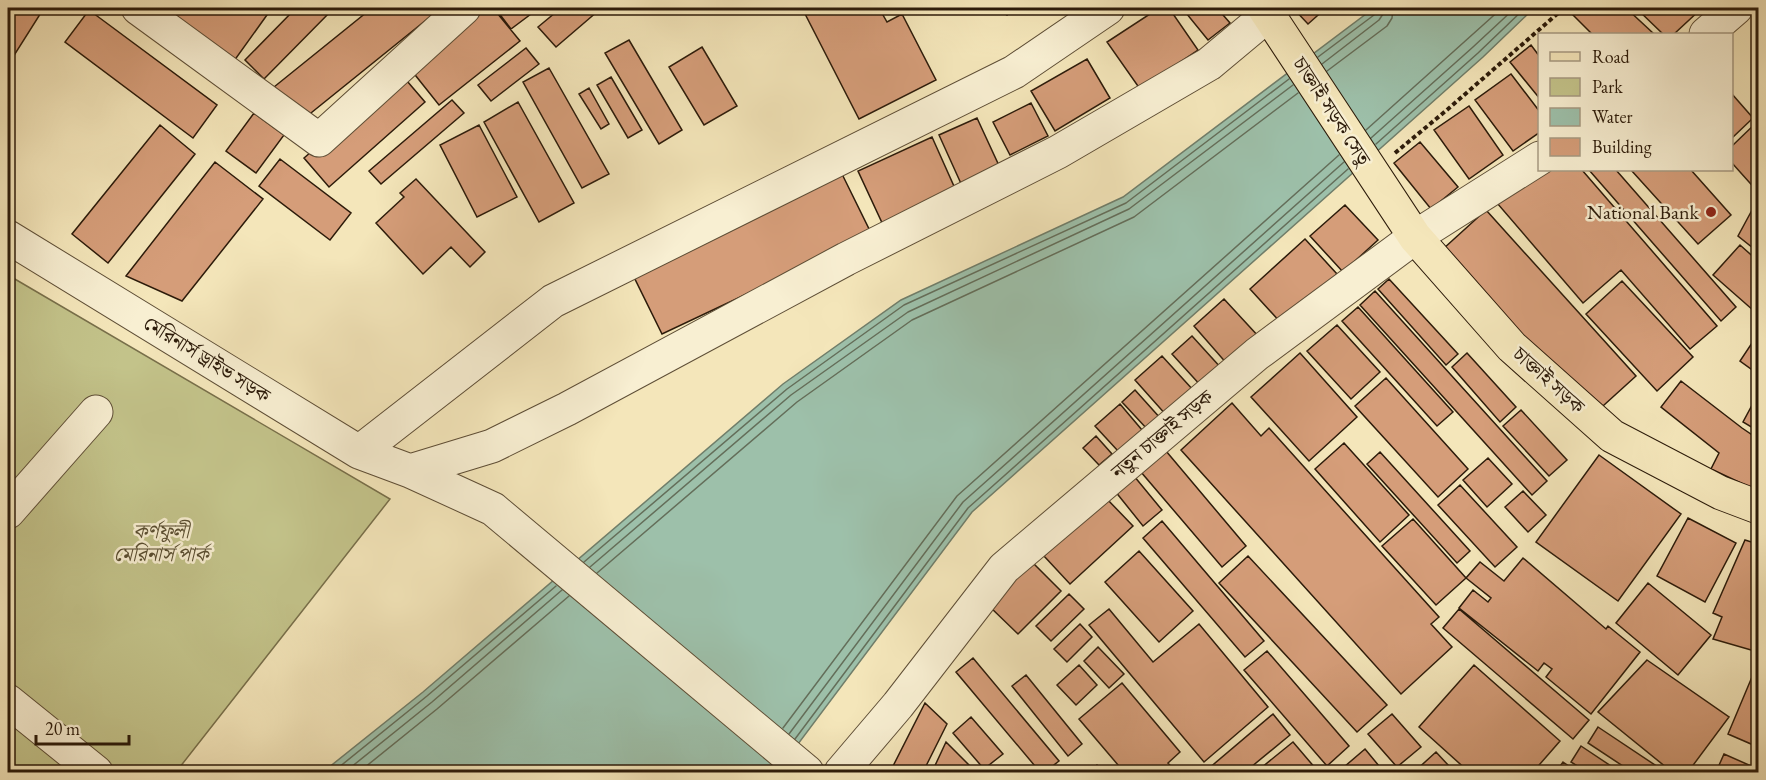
<svg xmlns="http://www.w3.org/2000/svg" width="1766" height="780" viewBox="0 0 1766 780" font-family="'EB Garamond','Noto Serif Bengali',serif">
	<style>
		.green { fill: #c3c38a; stroke: #786f4a; stroke-width: 1.5 }
		.water { fill: #9dc0aa; stroke: #707e6a; stroke-width: 1.5 }
		.lines { fill: none; stroke-linecap: round; stroke-linejoin: round }
		.shore { stroke: #646e5a; stroke-width: 1.5 }
		.building { fill: #d59d79; stroke: #2c1b0a; stroke-width: 1.5 }
		.minor-casing { stroke: #5e4e36; stroke-width: 35 }
		.major-casing { stroke: #2c1b0a; stroke-width: 35 }
		.path { stroke: #2c1b0a; stroke-width: 4; stroke-dasharray: 4.5 3; stroke-linecap: butt }
		.minor { stroke: #f8efd2; stroke-width: 33 }
		.major { stroke: #f4e6ba; stroke-width: 33 }
		.poi-dot { fill: #8f2418; stroke: #f8efd2; stroke-width: 2 }
		.labels { text-anchor: middle; dominant-baseline: central; stroke-width: 5; stroke-linejoin: round; paint-order: stroke }
		.street-label { font-size: 20px; fill: #2c1b0a; stroke: #f8efd2 }
		.poi-label { font-size: 20px; fill: #2c1b0a; stroke: #f8efd2; text-anchor: end }
		.park-label { font-size: 20px; font-style: italic; fill: #594d30; stroke: #f8efd2 }
	</style>
	<rect width="100%" height="100%" fill="#f4e6ba"/>
	<filter id="stains"><feTurbulence type="fractalNoise" baseFrequency=".00333" numOctaves="4"/><feColorMatrix values="0 0 0 0 .2 0 0 0 0 .09 0 0 0 0 .02 0 0 0 .5 -.17"/></filter>
	<radialGradient id="worn" r=".72"><stop offset=".6" stop-color="#630" stop-opacity="0"/><stop offset="1" stop-color="#630" stop-opacity=".3"/></radialGradient>
	<path class="green" d="M8,275L390,499L176,772H8Z"/>
	<path class="water" d="M1374,8H1534L1483,57L972,512L777,772H323L423,692L783,384L901,300L1123,197Z"/>
	<g class="lines">
		<path class="shore" d="M1318,57L1374,15L1377,8
			M1322,64L1379,20L1383,14L1384,8
			M1327,71L1387,26L1392,18L1393,8
			M1366,130L1502,8
			M1371,138L1473,47L1515,8
			M1376,144L1478,53L1525,8
			M584,562L787,389L904,305L1126,203L1289,79
			M590,567L791,395L908,312L1129,209L1293,85
			M597,573L797,402L912,320L1134,217L1298,93
			M783,728L957,496L1339,155
			M789,734L963,502L1344,162
			M795,739L968,508L1348,169
			M333,772L427,696L556,586
			M345,772L432,702L562,590
			M359,772L437,709L569,596"/>
	</g>
	<path class="building" d="M8,8H44L8,65Z
		M160,8H272L234,61Z
		M296,8H334L264,79L245,60Z
		M372,8H441L301,121L274,87Z
		M481,8H493L520,41L439,105L408,66Z
		M495,8H539L511,29Z
		M561,8H595L598,11L556,47L538,27Z
		M802,8H879L887,22L902,14L936,80L859,119Z
		M996,8H1013L1007,15Z
		M1159,8H1169L1198,50L1140,89L1107,42Z
		M1182,8H1217L1230,23L1208,40Z
		M1293,8H1326L1308,24Z
		M1578,8H1626L1654,34H1592L1572,14Z
		M1636,8H1702L1674,34H1663Z
		M89,10L217,105L193,138L65,42Z
		M629,40L682,130L659,144L605,53Z
		M1531,45L1540,57V99L1510,62Z
		M702,47L737,106L704,125L669,67Z
		M526,48L539,64L491,101L478,85Z
		M1087,59L1110,98L1055,131L1031,91Z
		M549,68L609,174L582,188L523,82Z
		M401,74L425,102L329,187L304,158Z
		M1511,74L1540,112V132L1513,151L1475,100Z
		M611,77L642,130L628,138L597,85Z
		M589,88L609,124L601,129L579,94Z
		M1732,94L1753,118L1732,138Z
		M452,100L464,113L381,184L369,171Z
		M518,102L574,203L539,222L484,122Z
		M1031,103L1048,136L1010,155L993,122Z
		M1469,106L1503,155L1469,179L1434,130Z
		M254,113L284,135L256,173L226,151Z
		M977,118L1001,170L963,188L939,135Z
		M1758,121V192L1732,163V146Z
		M160,125L195,154L108,263L72,234Z
		M479,125L517,197L477,217L440,145Z
		M932,137L957,193L884,227L858,171Z
		M1420,142L1458,187L1431,209L1394,163Z
		M280,159L351,213L330,240L259,186Z
		M215,162L263,199L182,301L126,276Z
		M1545,170H1582L1717,326L1690,349L1621,270L1583,303L1497,203Z
		M1589,170H1616L1736,307L1721,321Z
		M1631,170H1691L1731,215L1698,244Z
		M841,172L872,235L662,334L631,271Z
		M416,179L485,252L470,267L451,247L423,274L376,223L404,197L400,193Z
		M1758,199V252L1738,236Z
		M1345,205L1378,240L1343,272L1310,236Z
		M1486,210L1636,376L1593,415L1443,249Z
		M1305,239L1337,274L1282,324L1250,289Z
		M1740,245L1758,261V306L1754,311L1713,275Z
		M1389,279L1458,354L1446,365L1378,289Z
		M1622,281L1693,357L1657,391L1586,314Z
		M1375,291L1547,481L1532,495L1360,305Z
		M1224,299L1259,337L1228,365L1194,326Z
		M1358,307L1453,412L1437,426L1342,321Z
		M1337,325L1380,372L1351,399L1307,351Z
		M1192,336L1222,369L1202,387L1172,354Z
		M1756,337L1758,338V374L1740,361Z
		M1300,353L1357,417L1309,461L1251,397Z
		M1467,353L1516,407L1500,422L1452,367Z
		M1162,356L1194,391L1167,416L1135,380Z
		M1386,378L1468,469L1438,497L1355,406Z
		M1681,381L1742,428L1758,439V491L1711,469L1719,453L1661,407Z
		M1135,390L1161,419L1148,430L1122,402Z
		M1758,394V431L1743,422Z
		M1232,403L1261,436L1269,428L1439,617L1431,624L1452,647L1401,694L1181,450Z
		M1120,404L1142,430L1118,451L1095,426Z
		M1521,410L1567,460L1549,476L1503,426Z
		M1096,436L1112,454L1099,465L1083,448Z
		M1344,443L1409,515L1380,542L1315,469Z
		M1166,451L1246,546L1222,567L1141,472Z
		M1380,452L1470,551L1457,563L1367,464Z
		M1599,455L1681,514L1618,601L1536,542Z
		M1488,458L1512,484L1487,507L1463,480Z
		M1134,476L1162,510L1143,526L1115,491Z
		M1460,485L1517,547L1495,567L1438,505Z
		M1523,491L1546,515L1528,532L1505,507Z
		M1106,498L1133,526L1070,584L1044,556Z
		M1688,518L1736,543L1705,602L1657,576Z
		M1413,519L1466,578L1436,605L1382,546Z
		M1162,521L1264,641L1245,657L1143,538Z
		M1745,540L1758,544V652L1713,639L1722,617L1713,613Z
		M1139,551L1193,611L1159,642L1105,582Z
		M1248,556L1387,705L1357,732L1219,583Z
		M1523,558L1606,629L1608,626L1640,652L1591,714L1546,677L1552,669L1544,663L1538,671L1459,608L1473,590L1488,602L1491,598L1466,578L1480,562L1504,581Z
		M1031,561L1061,591L1018,634L988,605Z
		M1648,583L1711,635L1678,675L1616,623Z
		M1069,594L1084,609L1051,641L1036,626Z
		M1109,609L1153,662L1199,624L1268,707L1204,762L1089,625Z
		M1459,609L1589,720L1573,739L1443,628Z
		M1080,624L1092,637L1067,662L1054,649Z
		M1098,647L1124,674L1109,688L1084,661Z
		M1267,651L1349,746L1327,766L1244,670Z
		M973,658L1059,761L1045,772H1040L956,672Z
		M1647,660L1729,717L1688,772H1672L1598,712Z
		M1079,665L1097,685L1076,705L1057,685Z
		M1474,665L1560,741L1533,772H1469L1419,727Z
		M1757,665L1758,666V747L1728,734Z
		M1026,675L1082,744L1068,756L1012,686Z
		M1122,683L1180,752L1168,763L1176,772H1124L1079,719Z
		M925,703L947,724L923,772H890Z
		M1273,714L1290,735L1245,772H1211L1208,769Z
		M1392,714L1421,747L1397,767L1368,734Z
		M971,717L1003,754L984,769L953,733Z
		M1598,727L1658,767L1654,772H1632L1588,743Z
		M946,742L976,772H932Z
		M1293,742L1316,769L1312,772H1256Z
		M1581,746L1620,772H1587L1571,762Z
		M1365,749L1384,772H1349L1344,767Z
		M1436,752L1449,766L1442,772H1414Z
		M1724,754L1758,769V772H1716Z
		M1563,762L1577,772H1556Z
		M1097,765L1105,772H1089Z"/>
	<g class="lines">
		<g class="minor-casing">
			<path id="minor" d="M138,8L319,140L464,8
				M1706,34L1736,8
				M8,237L359,452L410,471L493,509L807,772
				M359,452L553,301L1014,72L1108,8
				M410,471L492,446L567,409L846,259L1058,152L1209,64L1269,14
				M8,512L96,412
				M8,701L96,772
				M841,772L898,705L1004,568L1257,354L1415,237L1540,158"/>
		</g>
		<g class="major-casing">
			<path id="major" d="M1264,8L1415,237L1512,347L1612,436L1721,493L1758,507"/>
		</g>
		<path class="path" d="M1395,153L1448,109L1564,8"/>
		<use href="#minor" class="minor"/>
		<use href="#major" class="major"/>
	</g>
	<circle class="poi-dot" cx="1711" cy="212" r="6"/>
	<g class="labels">
		<g class="street-label">
			<text transform="translate(1332 111) rotate(57)">চাক্তাই সড়ক সেতু</text>
			<text transform="translate(207 359) rotate(32)">মেরিনার্স ড্রাইভ সড়ক</text>
			<text transform="translate(1549 380) rotate(42)">চাক্তাই সড়ক</text>
			<text transform="translate(1162 434) rotate(-40)">নতুন চাক্তাই সড়ক</text>
		</g>
		<g class="poi-label">
			<text x="1699" y="212">National Bank</text>
		</g>
		<g class="park-label">
			<text x="161" y="531">কর্ণফুলী<tspan x="161" dy="23">মেরিনার্স পার্ক</tspan></text>
		</g>
	</g>
	<rect width="1766" height="780" fill="none" stroke="#f4e6ba" stroke-width="30"/>
	<rect x="9" y="9" width="1748" height="762" fill="none" stroke="#2c1b0a" stroke-width="3"/>
	<rect x="15" y="15" width="1736" height="750" fill="none" stroke="#2c1b0a" stroke-width="1.5"/>
	<rect x="1538" y="33" width="195" height="138" fill="#f8efd2" stroke="#a69a82" stroke-width="1.5"/>
	<rect x="1550" y="52" width="30" height="9" fill="#f4e6ba" stroke="#a69a82" stroke-width="1.5"/>
	<text x="1592" y="63" font-size="18" fill="#2c1b0a">Road</text>
	<rect x="1550" y="78" width="30" height="18" fill="#c3c38a" stroke="#a69a82" stroke-width="1.5"/>
	<text x="1592" y="93" font-size="18" fill="#2c1b0a">Park</text>
	<rect x="1550" y="108" width="30" height="18" fill="#9dc0aa" stroke="#a69a82" stroke-width="1.5"/>
	<text x="1592" y="123" font-size="18" fill="#2c1b0a">Water</text>
	<rect x="1550" y="138" width="30" height="18" fill="#d59d79" stroke="#a69a82" stroke-width="1.5"/>
	<text x="1592" y="153" font-size="18" fill="#2c1b0a">Building</text>
	<path d="M36 735v9h93v-9" fill="none" stroke="#2c1b0a" stroke-width="3"/>
	<text x="45" y="735" font-size="18" fill="#2c1b0a" stroke="#f8efd2" stroke-width="4.5" paint-order="stroke">20 m</text>
	<rect width="100%" height="100%" filter="url(#stains)"/>
	<rect width="100%" height="100%" fill="url(#worn)"/>
</svg>
